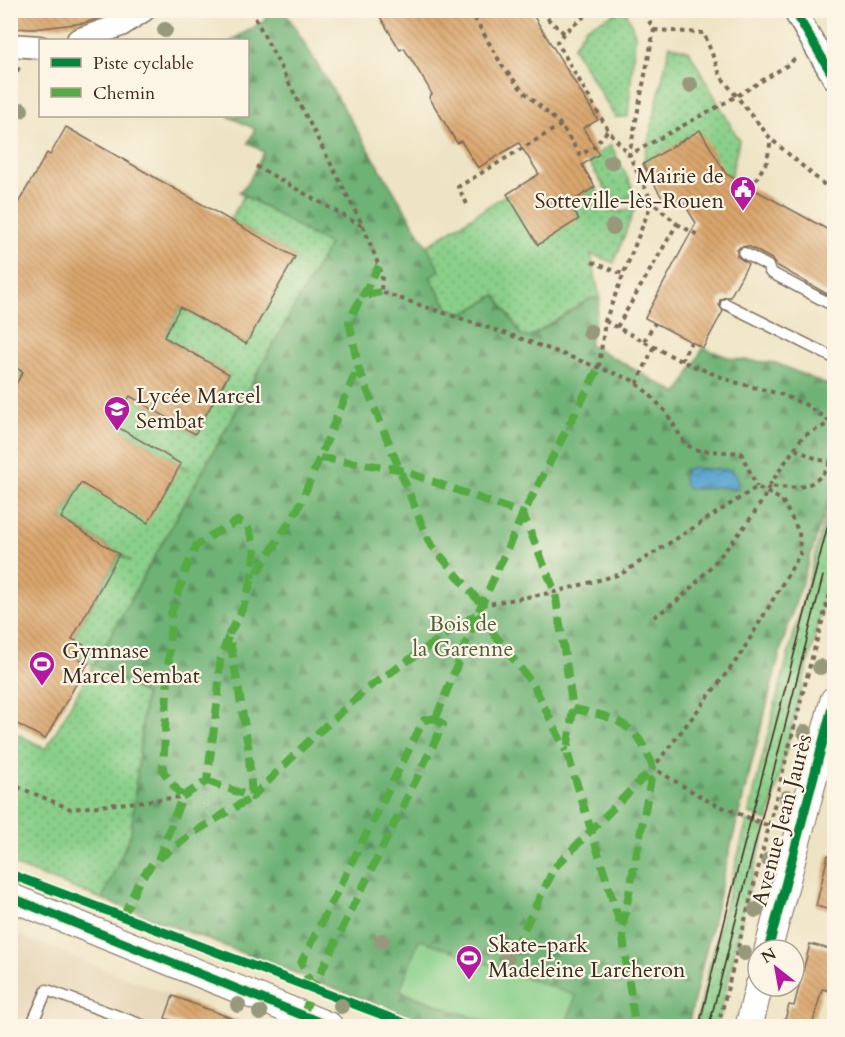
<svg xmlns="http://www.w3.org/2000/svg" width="845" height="1037" viewBox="0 0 845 1037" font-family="Cardo,serif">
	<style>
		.built { fill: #e6d5b7 }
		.grass { fill: url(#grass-dots); stroke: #627c54; stroke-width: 1.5 }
		.forest { fill: url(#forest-firs); stroke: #546e4a; stroke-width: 1.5 }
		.pitch { fill: #89cf8a; stroke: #627c54; stroke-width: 1.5 }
		.water { fill: url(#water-waves); stroke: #4a6677; stroke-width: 1.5 }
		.building { fill: url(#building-back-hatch) }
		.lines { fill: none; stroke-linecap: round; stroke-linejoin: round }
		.service-casing { stroke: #7a6b58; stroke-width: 13 }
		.minor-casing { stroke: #7a6b58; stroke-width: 25 }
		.tertiary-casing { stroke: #7a6b58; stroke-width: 29 }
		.path { stroke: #7a6b58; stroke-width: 4; stroke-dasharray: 4.5 4.5; stroke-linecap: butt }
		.service { stroke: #fff; stroke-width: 10 }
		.minor { stroke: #fff; stroke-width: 22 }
		.tertiary { stroke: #fff; stroke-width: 27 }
		.tram { stroke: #3b2a1e; stroke-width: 1.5 }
		.quiet { stroke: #55ab43; stroke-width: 8; stroke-dasharray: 15 8; stroke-linecap: butt }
		.cycleway-casing { stroke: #fcf5e5; stroke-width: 13 }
		.cycleway { stroke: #00873e; stroke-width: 9 }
		.tree { fill: #98997b }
		.labels { text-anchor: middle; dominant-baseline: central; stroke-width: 4.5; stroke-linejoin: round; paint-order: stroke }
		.poi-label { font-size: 22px; fill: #3b2a1e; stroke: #fcf5e5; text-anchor: start }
		.park-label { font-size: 22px; fill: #525c3e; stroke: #fcf5e5 }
		.street-label { font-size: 22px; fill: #3b2a1e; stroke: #fcf5e5 }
	</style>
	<defs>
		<pattern id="grass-dots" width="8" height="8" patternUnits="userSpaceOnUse" patternTransform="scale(1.5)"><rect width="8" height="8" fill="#89cf8a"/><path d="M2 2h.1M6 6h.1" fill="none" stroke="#71a870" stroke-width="1.8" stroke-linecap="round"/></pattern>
		<pattern id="forest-firs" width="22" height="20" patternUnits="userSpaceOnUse" patternTransform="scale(1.5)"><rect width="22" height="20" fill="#6eb276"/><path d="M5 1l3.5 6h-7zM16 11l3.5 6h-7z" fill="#5c9160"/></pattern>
		<pattern id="water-waves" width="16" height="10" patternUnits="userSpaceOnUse" patternTransform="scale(1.5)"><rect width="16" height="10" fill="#58a3d0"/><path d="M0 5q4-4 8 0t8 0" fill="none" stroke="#4a85a8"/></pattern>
		<pattern id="building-back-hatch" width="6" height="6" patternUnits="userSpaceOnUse" patternTransform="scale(1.5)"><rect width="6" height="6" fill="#daa66d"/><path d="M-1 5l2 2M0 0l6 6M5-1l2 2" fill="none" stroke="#b28759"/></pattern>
	</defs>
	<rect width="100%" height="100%" fill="#fcf5e5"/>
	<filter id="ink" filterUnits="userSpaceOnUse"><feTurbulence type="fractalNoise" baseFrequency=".0167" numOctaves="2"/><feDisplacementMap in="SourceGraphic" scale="12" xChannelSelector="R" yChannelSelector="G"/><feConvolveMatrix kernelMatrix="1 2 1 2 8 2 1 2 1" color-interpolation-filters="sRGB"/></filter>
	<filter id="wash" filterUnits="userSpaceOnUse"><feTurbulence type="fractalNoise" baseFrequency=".008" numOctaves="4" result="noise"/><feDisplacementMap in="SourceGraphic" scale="24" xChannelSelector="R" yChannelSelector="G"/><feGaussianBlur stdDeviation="1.35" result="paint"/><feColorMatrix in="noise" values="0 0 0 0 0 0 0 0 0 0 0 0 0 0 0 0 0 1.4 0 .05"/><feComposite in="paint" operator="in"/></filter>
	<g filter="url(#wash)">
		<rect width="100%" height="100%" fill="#eee4c5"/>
		<path class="built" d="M10,932L173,996L165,1018L187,1026H11Z"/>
		<path class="grass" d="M621,11H626L635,34L628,117H615L573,47L586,27Z
			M670,45L689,51L739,140L731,176L719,170L643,164Z
			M611,145L631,185L634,196C626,200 620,201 612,199L588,161Z
			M595,187C606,207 611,219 635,207L614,263L591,254L600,300L591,298L529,338L522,336L496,295L464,314L448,308L429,277L427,246L507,194L578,219L569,203Z
			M244,195L329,245L94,665L145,694L131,834L102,899L11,864L10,730L46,749L93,665L48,640L83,646L72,639L119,555L131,561L61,518L81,483L180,466L190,470L114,425L130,396L195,434L229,375L164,337L180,307L246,344L295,257L230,220Z
			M11,364L23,372L11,394Z
			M834,484V562L768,821L749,813L776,701Z
			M747,821L766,828L749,889L718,1026H696L709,967Z"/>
		<path class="forest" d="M263,11H285L427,246L440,270L430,277L448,308L464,314L496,295L522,336L529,338L591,298L600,300L589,344L678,394L703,348L733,359L776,363L827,385L833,373L834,374V482L782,645L728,857L688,1026H565L576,996L401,992L496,1026H433L102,899L131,834L145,694L94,665L329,245L239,192L248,183L264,152L248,143L255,129L228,116H248V40H232L266,20Z"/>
		<path class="pitch" d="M419,939L576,996L565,1026H496L400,991Z"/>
		<path class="water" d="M690,468L731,470L737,477L738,486L735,490L717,487L689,489L686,486L683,479L685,470Z"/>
		<g id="blocks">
			<path class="building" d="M10,10H106V16L84,23L33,29L10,28Z
				M376,10H530L598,120L583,128L599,154L582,165L595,187L569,203L579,219L538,245L507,194L539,174L519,143L478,168L461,141L457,143L429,97L432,94L424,80L404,48L400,50Z
				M66,127L295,257L246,344L180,307L164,337L229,374L195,434L130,396L114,425L181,464L148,523L81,483L61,518L119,554L72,639L84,645L77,658L88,663L45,739L10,720V394L23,372L10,364V217L47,153L50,155Z
				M700,130L726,174L834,233V298L776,265L772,259L748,246L740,247L737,250V256L748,264L730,297H725L720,300L719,305L723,311L703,348L645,318L696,223L685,205H666L643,164Z
				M828,855L834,856V911L816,906Z
				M810,944L834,950V992L822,989L812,1026H783L789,1005L794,1006Z
				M173,996L250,1025V1026H187L165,1018Z"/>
		</g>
	</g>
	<g filter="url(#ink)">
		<use href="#blocks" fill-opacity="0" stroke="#7a6b58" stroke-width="1.5"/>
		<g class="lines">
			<g class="service-casing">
				<path id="service" d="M744,253L768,266L770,272L834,306
					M726,304L834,358
					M31,1026L47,990L145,1026"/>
			</g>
			<g class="minor-casing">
				<path id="minor" d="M794,10L834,78
					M78,40L121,25L144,10
					M10,45L40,47"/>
			</g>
			<g class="tertiary-casing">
				<path id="tertiary" d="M10,897L329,1026
					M768,950L834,700
					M749,1026L759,986"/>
			</g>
			<path class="path" d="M251,10L363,226L382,274L381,292L525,340L632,380L648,393L666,412L685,444L696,450L741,453L757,487
				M470,10L503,67L522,90L561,125
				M543,10L549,20L564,33L592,10
				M654,30L704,33L721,77L771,139L834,193
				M564,33L557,42L608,130L629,155L737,96L791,63L796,56
				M10,88L19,67
				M256,166L362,226
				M751,188L767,161L771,139
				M467,204L458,187L561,125L580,155L594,147L608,130
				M677,224L698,235
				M592,262L623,274
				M605,321L681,361L734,382L780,394L806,405L832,423
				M617,327L677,224L652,202
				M644,341L655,323
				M681,361L691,342
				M599,367L605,321L652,202L629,155L654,30L643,10
				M637,384L654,346
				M795,449L819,460L832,461
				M769,486L803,436L834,421
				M482,605L555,592L621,574L757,487L782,500L799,532L800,554L739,657L653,768L710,802L769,826
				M654,617C664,610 675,603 684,595C705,575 762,511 769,486C802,490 820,488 834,455
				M10,782L18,787L71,809L182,797
				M191,942L412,1026
				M718,1026L811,661L834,579"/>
			<use href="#service" class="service"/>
			<use href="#minor" class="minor"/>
			<use href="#tertiary" class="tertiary"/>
			<path class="tram" d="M699,1026L732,891L834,502
				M709,1026L823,576"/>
			<path class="quiet" d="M381,292L370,294L359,302L349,321L358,367L429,542L482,605
				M362,297L379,266
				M320,458L398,469L523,514L555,592L573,709L567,752L622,930
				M478,613L534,686L566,751
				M573,709C616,717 638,723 653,768L622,930L635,1026
				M436,718L478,613L523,514L599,367
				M207,781L252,797L311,739L369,687L478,613
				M182,797L207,781L218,698L220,661L228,637
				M158,860L182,797L163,771L171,614L185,572L196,546L215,533L238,521L247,524L255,548L251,578
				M123,917L139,881L153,863L193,833L252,797L248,745L229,634L243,608L251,582L298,509L358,367
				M504,970L555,867L653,768
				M313,988L301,963L424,720L436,718
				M303,1016L313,988L443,725L436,718"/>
			<g class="cycleway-casing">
				<path id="cycleway" d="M794,10L834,78
					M10,874L412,1026
					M10,897L329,1026
					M768,950L834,700"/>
			</g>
			<use href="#cycleway" class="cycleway"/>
		</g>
		<g class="tree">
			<circle cx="165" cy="30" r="8"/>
			<circle cx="690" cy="85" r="8"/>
			<circle cx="21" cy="110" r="8"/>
			<circle cx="611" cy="162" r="8"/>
			<circle cx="613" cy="227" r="8"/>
			<circle cx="590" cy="332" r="8"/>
			<circle cx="820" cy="667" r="8"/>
			<circle cx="805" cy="732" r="8"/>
			<circle cx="787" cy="798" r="8"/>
			<circle cx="769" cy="860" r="8"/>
			<circle cx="756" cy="910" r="8"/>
			<circle cx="382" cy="941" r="8"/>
			<circle cx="744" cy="953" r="8"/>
			<circle cx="506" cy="959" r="8"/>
			<circle cx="238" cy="1005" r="8"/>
			<circle cx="341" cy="1006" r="8"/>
			<circle cx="260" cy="1013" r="8"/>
		</g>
	</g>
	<defs>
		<g id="civic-pin" transform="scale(1.35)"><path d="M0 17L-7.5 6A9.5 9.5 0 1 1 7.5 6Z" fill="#b5179e" stroke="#fcf5e5"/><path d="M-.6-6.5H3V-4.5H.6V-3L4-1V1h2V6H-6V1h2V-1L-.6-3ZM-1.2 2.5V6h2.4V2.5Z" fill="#fff"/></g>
		<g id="school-pin" transform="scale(1.35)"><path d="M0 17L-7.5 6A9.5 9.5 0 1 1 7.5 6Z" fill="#b5179e" stroke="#fcf5e5"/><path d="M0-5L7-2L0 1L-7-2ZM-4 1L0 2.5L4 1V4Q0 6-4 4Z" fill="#fff"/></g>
		<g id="stadium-pin" transform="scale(1.35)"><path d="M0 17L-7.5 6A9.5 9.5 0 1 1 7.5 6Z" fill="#b5179e" stroke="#fcf5e5"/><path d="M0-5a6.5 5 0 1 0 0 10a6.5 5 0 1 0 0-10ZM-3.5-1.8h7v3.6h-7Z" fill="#fff"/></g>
	</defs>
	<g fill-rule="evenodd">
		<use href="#civic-pin" x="743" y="189"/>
		<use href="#school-pin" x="117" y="409"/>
		<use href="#stadium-pin" x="42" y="664"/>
		<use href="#stadium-pin" x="469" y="958"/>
	</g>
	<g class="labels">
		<g class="poi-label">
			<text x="724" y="176" text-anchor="end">Mairie de<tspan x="724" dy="25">Sotteville-lès-Rouen</tspan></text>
			<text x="136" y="396">Lycée Marcel<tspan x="136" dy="25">Sembat</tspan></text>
			<text x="62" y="651">Gymnase<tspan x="62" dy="25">Marcel Sembat</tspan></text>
			<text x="488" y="945">Skate-park<tspan x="488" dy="25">Madeleine Larcheron</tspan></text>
		</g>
		<g class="park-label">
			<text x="463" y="624">Bois de<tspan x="463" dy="25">la Garenne</tspan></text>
		</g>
		<g class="street-label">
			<text transform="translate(782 820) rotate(-75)">Avenue Jean Jaurès</text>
		</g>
	</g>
	<rect width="845" height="1037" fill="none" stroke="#fcf5e5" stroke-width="36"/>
	<rect x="39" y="39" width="210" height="78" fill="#fcf5e5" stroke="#afa495" stroke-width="1.5"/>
	<rect x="51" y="58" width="30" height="9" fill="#00873e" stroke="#afa495" stroke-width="1.5"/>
	<text x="93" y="69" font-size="18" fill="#3b2a1e">Piste cyclable</text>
	<rect x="51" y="88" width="30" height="9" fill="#55ab43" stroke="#afa495" stroke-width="1.5"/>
	<text x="93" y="99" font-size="18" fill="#3b2a1e">Chemin</text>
	<g transform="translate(776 968) rotate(329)"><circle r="28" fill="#fcf5e5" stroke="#afa495" stroke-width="1.5"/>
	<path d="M0-4.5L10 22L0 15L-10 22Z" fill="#b5179e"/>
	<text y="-9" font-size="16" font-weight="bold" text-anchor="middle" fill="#3b2a1e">N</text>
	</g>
</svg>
